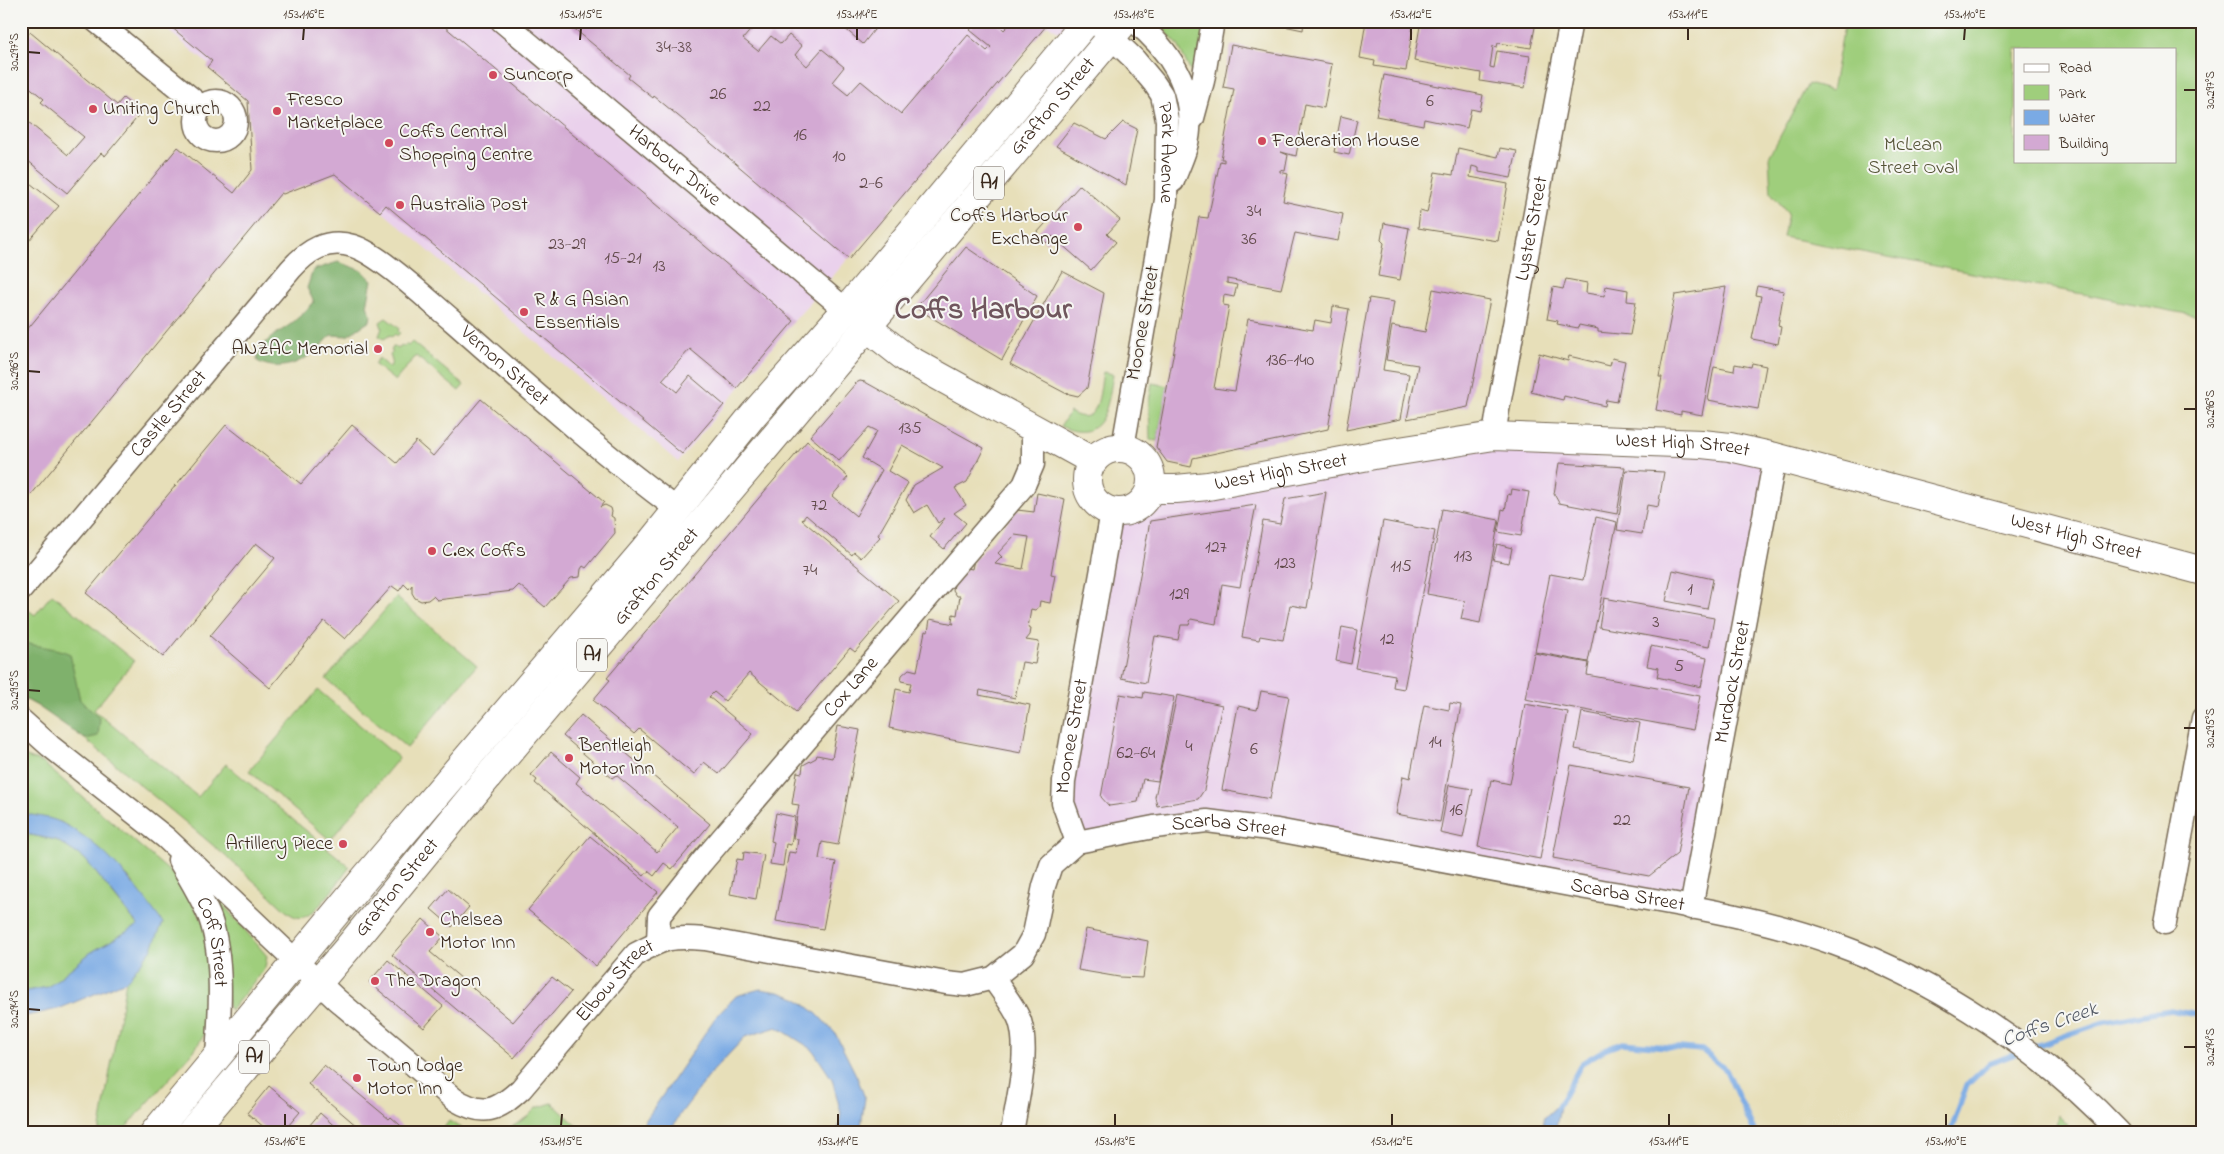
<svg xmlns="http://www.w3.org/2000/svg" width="2224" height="1154" viewBox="0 0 2224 1154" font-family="'Indie Flower',sans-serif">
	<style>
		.built { fill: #ead1ec }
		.green { fill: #9fce7c; stroke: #6d7c4d; fill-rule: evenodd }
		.forest { fill: #7fb16c; stroke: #5d6e45 }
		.water { fill: #7aaae4; stroke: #5a6a81 }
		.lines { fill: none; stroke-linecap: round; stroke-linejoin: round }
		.stream { stroke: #7aaae4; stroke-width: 5.5 }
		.building { fill: #d3a9d3; fill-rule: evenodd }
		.minor-casing { stroke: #776954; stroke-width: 25 }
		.major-casing { stroke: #776954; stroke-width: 30 }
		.highway-casing { stroke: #776954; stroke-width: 30 }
		.minor { stroke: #fff; stroke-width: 22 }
		.major { stroke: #fff; stroke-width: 28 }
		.highway { stroke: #fff; stroke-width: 28 }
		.ticks { fill: none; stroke: #3b2a1e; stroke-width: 2 }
		.poi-dot { fill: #d1495b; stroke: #f6f6f2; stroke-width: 2 }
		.labels { text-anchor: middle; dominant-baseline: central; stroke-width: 4; stroke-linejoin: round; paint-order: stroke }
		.number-label { font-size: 18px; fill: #614a4b }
		.shield { fill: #f6f6f2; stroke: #73675e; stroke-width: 1 }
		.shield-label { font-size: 19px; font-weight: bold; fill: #3b2a1e }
		.poi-label { font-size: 20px; fill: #3b2a1e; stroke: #f6f6f2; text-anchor: start }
		.street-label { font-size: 20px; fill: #3b2a1e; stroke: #f6f6f2 }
		.park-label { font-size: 20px; fill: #545336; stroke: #f6f6f2 }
		.water-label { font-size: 21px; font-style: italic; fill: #515763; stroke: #f6f6f2 }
		.town-label { font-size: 30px; font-weight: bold; fill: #70565d; stroke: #f6f6f2 }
		.neatline { fill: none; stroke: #3b2a1e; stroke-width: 2 }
		.ticks-label { font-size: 12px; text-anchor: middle; fill: #3b2a1e }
	</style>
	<rect width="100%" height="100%" fill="#f6f6f2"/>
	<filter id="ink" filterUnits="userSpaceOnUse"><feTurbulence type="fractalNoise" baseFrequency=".02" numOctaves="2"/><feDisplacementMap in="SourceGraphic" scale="10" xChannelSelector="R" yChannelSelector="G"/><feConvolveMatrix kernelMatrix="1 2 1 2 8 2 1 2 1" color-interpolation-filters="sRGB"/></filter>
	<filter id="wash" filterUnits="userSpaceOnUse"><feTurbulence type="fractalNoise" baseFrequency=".0096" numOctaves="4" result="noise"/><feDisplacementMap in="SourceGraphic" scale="20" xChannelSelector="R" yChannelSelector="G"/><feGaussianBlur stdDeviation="1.12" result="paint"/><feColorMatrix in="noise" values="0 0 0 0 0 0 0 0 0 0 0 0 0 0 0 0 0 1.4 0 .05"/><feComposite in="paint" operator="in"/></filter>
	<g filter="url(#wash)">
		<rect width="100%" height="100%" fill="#e7dfb9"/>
		<path class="built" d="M157,21H1087L1072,38L1047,25L944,148L794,321L678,462Z
			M1494,436L1775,457L1691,908L1207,821L1077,842L1064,781L1112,512H1123L1133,509L1143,502L1149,494Z"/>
		<path class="green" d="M1156,21H1207L1194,79L1178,45Z
			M1845,21H2203V317L1783,237L1788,213L1771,193L1769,157L1808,84L1832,91ZM2015,49H2175V161H2015Z
			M386,318L399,328L398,331L400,333L397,336L395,334L392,337L390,335L384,339L379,336L382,328L380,322Z
			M412,342L464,385L459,391L416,356L395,381L374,364L379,358L390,368L392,361L390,355L393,352L391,351L393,347L399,348L401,345L404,347L406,344L408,346Z
			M1103,372L1113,374C1108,406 1104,446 1060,426L1070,412C1100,430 1099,392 1103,372Z
			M1152,383L1168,386L1157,441L1150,440L1149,402Z
			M52,594L134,661L94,710L198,797L226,764L350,867C340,879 318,913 304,917C297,919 291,915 286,911C238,865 187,823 135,781C100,751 63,718 21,697V611L24,607L35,615Z
			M396,597L477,666L407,748L326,679Z
			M318,690L399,758L330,840L249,771Z
			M21,755L43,763L176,877L204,923L209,969V1014L204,1035L193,1052L121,1133H99L126,981L151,950L133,882L100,850L61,822L21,813Z
			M21,833L56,840L85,859L138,926L90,953L48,987L21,992Z
			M221,902L267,956L265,968L231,1010L228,1006L215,906Z
			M552,1103L585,1133H503L527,1117L536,1108Z
			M2058,1115L2076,1133H2055Z
			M449,1121L471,1133H440Z"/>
		<path class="forest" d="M338,262L361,270L372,280L367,306L371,315L370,321L347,336L331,335C314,357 284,376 257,361C259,342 277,334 291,324C299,317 307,310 314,302L307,288L313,270Z
			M21,642C38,647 55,647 70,654L80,700L100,719L98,736L85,739L36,705L21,697Z"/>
		<path class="water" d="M21,813C34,816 51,817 62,823C105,845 135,885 163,923L151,950L126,981L58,1009L21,1017V992L48,987L90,953L138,925L85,859L56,840L21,833Z
			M760,989L779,992L796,998L816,1013L835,1033L857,1077L865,1098L860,1133H838L841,1113L832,1079L812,1049L777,1027L745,1037L713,1071L681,1113L669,1133H637L715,1018L736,996Z
			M1561,1102L1555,1133H1541L1545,1117Z"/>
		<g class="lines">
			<path class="stream" d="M2033,1047L2101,1023L2170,1010L2203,1016
				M1558,1107L1582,1063L1604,1050L1622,1043L1702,1050L1726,1070L1755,1133
				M1950,1133L1967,1085L1989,1064L2020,1052"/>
		</g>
		<g id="blocks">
			<path class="building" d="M164,21H438L794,321L737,388L690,349L662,380L677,392L690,376L724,405L682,454L386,205L380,212L335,174L283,194L281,193L21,507V337L178,147L234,193L252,170L248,101L207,67L212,61Z
				M565,21H758L743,39L758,51L771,36L781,44L789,35L802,46L795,55L807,66L822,49L844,67L832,82L848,95L861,81L901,114L968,35L987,51L991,47L970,30L978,21H994L1004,30L1008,26L1003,21H1043L1047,25L849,259L729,158L654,96L653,98L628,78L630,75Z
				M836,21H881L863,44Z
				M1261,21H1304L1303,30Z
				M1366,21H1481L1499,24V21L1536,22L1531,48L1498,43L1497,47L1493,46L1490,67L1494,68L1497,51L1530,56L1525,88L1480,81L1481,73L1414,61L1420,26L1413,25L1406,71L1374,66L1375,61L1360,58Z
				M30,32L117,105L123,98L141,113L105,156L101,153L67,193L21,155V116L68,155L84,137L41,102L44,99L21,80V42Z
				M1231,45L1332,64L1324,108L1305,104L1296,156L1281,152L1288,155L1285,171L1280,170V172L1288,174L1283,201L1343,214L1338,241L1295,233L1281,289L1227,279V283L1237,285L1234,297L1224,295L1223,305L1229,306L1214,388L1235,391L1248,319L1313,330L1315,320L1331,323L1333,306L1349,309L1328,429L1193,458L1191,467L1167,462L1156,447L1199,217L1208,218L1220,161L1224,162V159H1221L1234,89L1223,87Z
				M1384,75L1483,95L1480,111L1471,109L1467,128L1424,119L1423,125L1376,116Z
				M1341,116L1357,120L1349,155L1334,152Z
				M1123,122L1137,129L1126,185L1056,146L1074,123L1106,139Z
				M1458,148L1498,157L1500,148L1517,151L1511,178L1479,172V168L1472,166L1470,177L1508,184L1498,241L1418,228L1420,211L1427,213L1435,172L1453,175Z
				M21,176L59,206L21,250Z
				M1080,185L1120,220L1107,234L1116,242L1091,270L1052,236L1047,243L1036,234Z
				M1384,223L1409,228L1400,280L1378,276L1384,243L1381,240Z
				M966,247L1037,296L1002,360L916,308Z
				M1062,271L1104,293L1087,388L1078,396L1065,393L1010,364Z
				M1566,279L1587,283L1586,293L1604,296L1606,286L1628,290L1627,301L1636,302L1630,335L1598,332V329L1579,325L1578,328L1557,324L1558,321L1547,319L1553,287L1563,289Z
				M1757,286L1784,291L1778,326L1781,327L1778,344L1752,339L1761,296L1755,295Z
				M1726,287L1702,415L1681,411V415L1656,410L1662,377H1659L1675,295Z
				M1433,289L1490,300L1481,343L1468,407L1407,419L1418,365L1386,360L1392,326L1425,332Z
				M1369,298L1394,302L1383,370L1409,374L1401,419L1346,430Z
				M1539,353L1568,361L1569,356L1610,366L1612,358L1625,361L1617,402L1606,400L1605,406L1564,396L1563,400L1531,392Z
				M1752,363L1766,366L1758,409L1708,400L1714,367L1734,371L1735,364L1751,367Z
				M860,381L865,382L984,448L967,482L955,488L966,505L954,513L966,523L944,549L930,537L945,518L938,523L927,505L914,513L906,500L914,485L943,468L902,445L888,471L908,483L878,535L880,537L861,558L854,552L852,555L806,515L802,520L899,601L855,652L850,648L796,712L749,673L725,701L714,692L709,697L753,734L719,774L704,762L694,775L639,729L634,734L593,700L610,680L607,678L807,441L848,477L832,496L856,516L882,470L862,458L877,431L869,427L839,461L810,436L856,383Z
				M481,399L604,502L600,507L605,505L611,508L612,512L611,516L614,518L615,533L586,568L583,566L581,569L580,577L571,578L545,607L519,585L513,591L437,600L433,596L428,600L421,601L415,598L412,593V585L409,589L404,584L399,591L392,586L345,639L324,621L270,688L210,636L275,558L256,543L163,657L86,593L226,425L301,484L352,425L397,463L416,441L433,456Z
				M1559,463L1625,467L1617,514L1559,503L1554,494Z
				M1626,470L1664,472L1658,507L1647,505L1642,534L1617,530Z
				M1512,489L1529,492L1521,536L1498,532L1502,509L1505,510L1508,494L1511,495Z
				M1326,492L1307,608L1290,605L1283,640L1260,636L1259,640L1242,637L1263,521L1280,524L1285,499Z
				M1037,493L1065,499L1051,574L1055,575L1050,603L1040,601L1039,607L1035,610L1031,609L1028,628L1031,629L1030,635L1026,640L1039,642L1035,664L1022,662L1015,698L980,690L979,695L1030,705L1021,753L889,728L896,689L909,692L911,683L901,681L902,675L909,669L917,671L925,631L928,632L930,619L954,624L952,621L953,614L957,615L960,596H957L953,590L954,585L967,568L972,569L974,560L989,544L1017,510L1034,512ZM1015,535L1029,537L1023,569L995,564L1002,557L998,553Z
				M1256,505L1240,587L1222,584L1216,624L1191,619L1189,625H1181L1178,640L1155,636L1146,683L1121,678L1150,521Z
				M1442,509L1499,520L1480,623L1461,619L1465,601L1427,594Z
				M1596,517L1617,522L1588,662L1535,652L1550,574L1583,580Z
				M1383,521L1435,531L1404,689L1393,687L1395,675L1355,668Z
				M1497,544L1512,548L1509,563L1493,560Z
				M1673,570L1713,579L1707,609L1666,601Z
				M1604,598L1714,618L1709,647L1599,627Z
				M1342,627L1357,630L1351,664L1336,661Z
				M1651,646L1707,658L1701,687L1657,677L1659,668L1647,666Z
				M1534,653L1589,663L1587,675L1700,696L1693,730L1525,699Z
				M1261,691L1289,696L1270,799L1222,790L1238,706L1257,710Z
				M1144,692L1174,697L1158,781L1143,779L1138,802L1109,806L1101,797L1120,694L1143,698Z
				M1177,695L1222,705L1204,790L1198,799L1157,806L1155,797Z
				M1450,703L1461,705L1440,822L1396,814L1403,776L1410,778L1424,705L1449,710Z
				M1525,704L1568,712L1540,859L1478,847L1491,780L1510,784Z
				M1582,712L1640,723L1633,760L1575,749Z
				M581,715L710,824L672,869L664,863L654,876L648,871L644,876L535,783L537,780L531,775L551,752L580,777L576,783L657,852L678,827L616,775L612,778L563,736Z
				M838,726L860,730L838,845L822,842L819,859L836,862L823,929L776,921L789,852L796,853L798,839L793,838L799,805L792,804L797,772L802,773L803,765L816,758L817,755L832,758Z
				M1571,765L1689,787L1677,854L1649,876L1553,858Z
				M1449,785L1473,789L1463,838L1440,833Z
				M776,813L795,817L791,845L786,844L783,866L770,864L774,842L771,841Z
				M590,836L658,892L596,966L528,910Z
				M744,852L764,855L756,899L730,894L737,859L743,860Z
				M448,889L469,907L452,927L431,909Z
				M423,919L443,937L430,952L513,1022L552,977L571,992L514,1058L392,955Z
				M1086,929L1148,941L1143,978L1119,977L1078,970Z
				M388,960L443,1006L424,1028L369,982Z
				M324,1065L389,1119L391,1117L409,1133H365L308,1084Z
				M269,1086L300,1112L282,1133H271L247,1113Z
				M320,1113L342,1133H303Z"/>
		</g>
	</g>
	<g filter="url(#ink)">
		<use href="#blocks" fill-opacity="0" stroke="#776954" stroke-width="1"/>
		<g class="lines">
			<g class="minor-casing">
				<g id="minor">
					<path d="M96,21L202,107"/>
					<path id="s1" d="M502,21L846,310"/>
					<path id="s2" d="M1094,21L1134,59L1154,83L1162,95L1167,120L1166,200L1123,447"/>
					<path d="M1134,21C1168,48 1193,85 1189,130C1188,148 1179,165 1173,181"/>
					<circle cx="216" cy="121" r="20"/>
					<path d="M1193,118L1203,81L1213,21"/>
					<path id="s3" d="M1494,436L1498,410L1571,21"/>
					<path id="s4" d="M21,590L291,269C308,250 327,238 353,246C380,254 430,302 453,321C526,385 598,451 677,509"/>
					<path id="s5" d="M21,720L50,746L166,838L336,999L454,1099C484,1117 497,1111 521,1089L636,954C665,938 671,936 705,939L946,983L965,985L993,978L1023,954L1034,934L1044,886L1051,865L1077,842"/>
					<path id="s6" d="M1077,842L1154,827L1207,821L1277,830C1376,848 1475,867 1575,886C1661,902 1752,914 1835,944C1938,981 2045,1053 2120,1133"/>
					<path id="s7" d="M1077,842L1063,803L1064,781L1112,512"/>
					<path id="s8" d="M179,860C190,879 202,898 210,918C224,959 220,1013 217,1056"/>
					<path id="s9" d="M1691,908L1775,457"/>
					<path d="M2165,923L2203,718"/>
					<path id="s10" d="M658,942L659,916L701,863L1024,485L1033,464V429"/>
					<path d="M993,978C1002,992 1015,1007 1020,1021C1030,1053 1017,1100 1012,1133"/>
				</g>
			</g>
			<g class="major-casing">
				<g id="major">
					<path d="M868,328L906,358L1093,461"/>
					<circle cx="1119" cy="480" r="32"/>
					<path id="s11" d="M1152,486L1159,489H1176L1208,486L1374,455L1494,436L1702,444L1730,447L1775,457L2203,571"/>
				</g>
			</g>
			<g class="highway-casing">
				<g id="highway">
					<path d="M154,1133L365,878L648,546L753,415L846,310L1087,21"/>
					<path id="s12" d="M190,1133L347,949L482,784L1125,21"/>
				</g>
			</g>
			<use href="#minor" class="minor"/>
			<use href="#major" class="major"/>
			<use href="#highway" class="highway"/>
		</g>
	</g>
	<path class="ticks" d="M303,40L304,28M580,40L581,28M857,40V28M1134,40V28M1411,40V28M1688,40V28M1964,40L1965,28M28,52L40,53M2184,90H2196M28,371L40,372M2184,409H2196M28,690L40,691M2184,728H2196M28,1009L40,1010M2184,1047H2196M285,1126V1114M561,1126L562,1114M838,1126V1114M1115,1126V1114M1392,1126V1114M1669,1126V1114M1946,1126V1114"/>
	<g class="poi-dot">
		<circle cx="493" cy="75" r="5"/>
		<circle cx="93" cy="109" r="5"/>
		<circle cx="277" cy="111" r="5"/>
		<circle cx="1262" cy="141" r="5"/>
		<circle cx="389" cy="143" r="5"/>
		<circle cx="400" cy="205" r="5"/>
		<circle cx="1078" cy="227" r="5"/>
		<circle cx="524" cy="312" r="5"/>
		<circle cx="378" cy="349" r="5"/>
		<circle cx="432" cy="551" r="5"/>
		<circle cx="569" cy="758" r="5"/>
		<circle cx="343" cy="844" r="5"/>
		<circle cx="430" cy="932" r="5"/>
		<circle cx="375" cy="981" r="5"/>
		<circle cx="357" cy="1078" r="5"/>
	</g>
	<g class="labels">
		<g class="number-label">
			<text x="674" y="48">34-38</text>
			<text x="718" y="95">26</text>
			<text x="1430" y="102">6</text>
			<text x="762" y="107">22</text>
			<text x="800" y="136">16</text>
			<text x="839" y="157">10</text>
			<text x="871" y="184">2-6</text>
			<text x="1254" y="212">34</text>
			<text x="1249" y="240">36</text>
			<text x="567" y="245">23-29</text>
			<text x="623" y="259">15-21</text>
			<text x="659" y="267">13</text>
			<text x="1290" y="361">136-140</text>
			<text x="910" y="429">135</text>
			<text x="819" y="506">72</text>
			<text x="1216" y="548">127</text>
			<text x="1463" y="557">113</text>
			<text x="1285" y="564">123</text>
			<text x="1401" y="567">115</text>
			<text x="810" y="571">74</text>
			<text x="1690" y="590">1</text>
			<text x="1179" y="595">129</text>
			<text x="1656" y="623">3</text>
			<text x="1387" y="640">12</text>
			<text x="1679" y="667">5</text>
			<text x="1435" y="743">14</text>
			<text x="1189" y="747">4</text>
			<text x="1254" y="750">6</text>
			<text x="1136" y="754">62-64</text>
			<text x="1456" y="811">16</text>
			<text x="1622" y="821">22</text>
		</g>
		<g class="shield">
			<rect x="974" y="166.5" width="30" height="33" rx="4"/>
			<rect x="577" y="638.5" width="30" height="33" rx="4"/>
			<rect x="239" y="1040.5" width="30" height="33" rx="4"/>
		</g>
		<g class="shield-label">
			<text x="989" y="183">A1</text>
			<text x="592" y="655">A1</text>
			<text x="254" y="1057">A1</text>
		</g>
		<g class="poi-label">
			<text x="503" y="75">Suncorp</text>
			<text x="287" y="100">Fresco<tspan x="287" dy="23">Marketplace</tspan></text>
			<text x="103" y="109">Uniting Church</text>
			<text x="399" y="132">Coffs Central<tspan x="399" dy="23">Shopping Centre</tspan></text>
			<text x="1272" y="141">Federation House</text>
			<text x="410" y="205">Australia Post</text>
			<text x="1068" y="216" text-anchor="end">Coffs Harbour<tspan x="1068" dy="23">Exchange</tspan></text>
			<text x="534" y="300">R &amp; G Asian<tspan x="534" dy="23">Essentials</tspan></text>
			<text x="368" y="349" text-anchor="end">ANZAC Memorial</text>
			<text x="442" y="551">C.ex Coffs</text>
			<text x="579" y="746">Bentleigh<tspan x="579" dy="23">Motor Inn</tspan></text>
			<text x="333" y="844" text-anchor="end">Artillery Piece</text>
			<text x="440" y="920">Chelsea<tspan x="440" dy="23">Motor Inn</tspan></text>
			<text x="385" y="981">The Dragon</text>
			<text x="367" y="1066">Town Lodge<tspan x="367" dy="23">Motor Inn</tspan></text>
		</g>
		<g class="street-label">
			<text stroke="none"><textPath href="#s12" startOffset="1341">Grafton Street</textPath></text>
			<text stroke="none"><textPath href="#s2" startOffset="159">Park Avenue</textPath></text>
			<text stroke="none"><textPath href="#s1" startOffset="225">Harbour Drive</textPath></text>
			<text stroke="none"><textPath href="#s3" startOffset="211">Lyster Street</textPath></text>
			<text transform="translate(1144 323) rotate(-80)">Moonee Street</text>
			<text stroke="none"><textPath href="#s4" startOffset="684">Vernon Street</textPath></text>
			<text stroke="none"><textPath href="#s4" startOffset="230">Castle Street</textPath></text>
			<text stroke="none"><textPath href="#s11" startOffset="536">West High Street</textPath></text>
			<text stroke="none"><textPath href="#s11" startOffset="131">West High Street</textPath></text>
			<text stroke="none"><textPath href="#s11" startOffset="941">West High Street</textPath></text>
			<text stroke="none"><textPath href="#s12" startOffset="726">Grafton Street</textPath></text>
			<text stroke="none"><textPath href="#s9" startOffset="230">Murdock Street</textPath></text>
			<text stroke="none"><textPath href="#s10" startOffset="325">Cox Lane</textPath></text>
			<text stroke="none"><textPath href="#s7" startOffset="109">Moonee Street</textPath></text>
			<text stroke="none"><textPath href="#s6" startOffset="154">Scarba Street</textPath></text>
			<text stroke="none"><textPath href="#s12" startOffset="321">Grafton Street</textPath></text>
			<text stroke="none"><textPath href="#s6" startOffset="559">Scarba Street</textPath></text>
			<text stroke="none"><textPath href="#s8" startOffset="90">Coff Street</textPath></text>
			<text stroke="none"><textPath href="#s5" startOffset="795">Elbow Street</textPath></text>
		</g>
		<g class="park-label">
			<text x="1913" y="145">McLean<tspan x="1913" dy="23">Street Oval</tspan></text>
		</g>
		<g class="water-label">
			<text transform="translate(2050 1025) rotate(-19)">Coffs Creek</text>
		</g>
		<g class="town-label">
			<text x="983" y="311">Coffs Harbour</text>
		</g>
	</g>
	<rect width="2224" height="1154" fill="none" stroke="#f6f6f2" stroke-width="55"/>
	<rect x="2014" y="48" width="162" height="115" fill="#f6f6f2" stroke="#aba49d"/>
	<rect x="2024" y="64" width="25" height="8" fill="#ffffff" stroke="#aba49d"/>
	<text x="2059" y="72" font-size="15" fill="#3b2a1e">Road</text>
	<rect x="2024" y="85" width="25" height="15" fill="#9fce7c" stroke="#aba49d"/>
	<text x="2059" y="98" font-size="15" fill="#3b2a1e">Park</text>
	<rect x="2024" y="110" width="25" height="15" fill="#7aaae4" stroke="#aba49d"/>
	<text x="2059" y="122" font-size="15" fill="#3b2a1e">Water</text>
	<rect x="2024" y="135" width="25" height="15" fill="#d3a9d3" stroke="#aba49d"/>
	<text x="2059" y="148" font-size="15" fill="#3b2a1e">Building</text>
	<rect x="28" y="28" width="2168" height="1098" class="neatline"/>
	<g class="ticks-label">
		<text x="304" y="18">153.116°E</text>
		<text x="581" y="18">153.115°E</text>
		<text x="857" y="18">153.114°E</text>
		<text x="1134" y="18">153.113°E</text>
		<text x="1411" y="18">153.112°E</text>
		<text x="1688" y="18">153.111°E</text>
		<text x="1965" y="18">153.110°E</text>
		<text transform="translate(14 52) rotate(-90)" y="4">30.297°S</text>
		<text transform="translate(2210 90) rotate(-90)" y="4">30.297°S</text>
		<text transform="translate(14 371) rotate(-90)" y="4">30.296°S</text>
		<text transform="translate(2210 409) rotate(-90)" y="4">30.296°S</text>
		<text transform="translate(14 690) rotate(-90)" y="4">30.295°S</text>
		<text transform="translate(2210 728) rotate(-90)" y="4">30.295°S</text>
		<text transform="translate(14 1009) rotate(-90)" y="4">30.294°S</text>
		<text transform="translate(2210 1047) rotate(-90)" y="4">30.294°S</text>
		<text x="285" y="1145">153.116°E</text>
		<text x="561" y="1145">153.115°E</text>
		<text x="838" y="1145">153.114°E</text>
		<text x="1115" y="1145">153.113°E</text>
		<text x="1392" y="1145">153.112°E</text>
		<text x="1669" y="1145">153.111°E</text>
		<text x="1946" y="1145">153.110°E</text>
	</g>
</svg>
